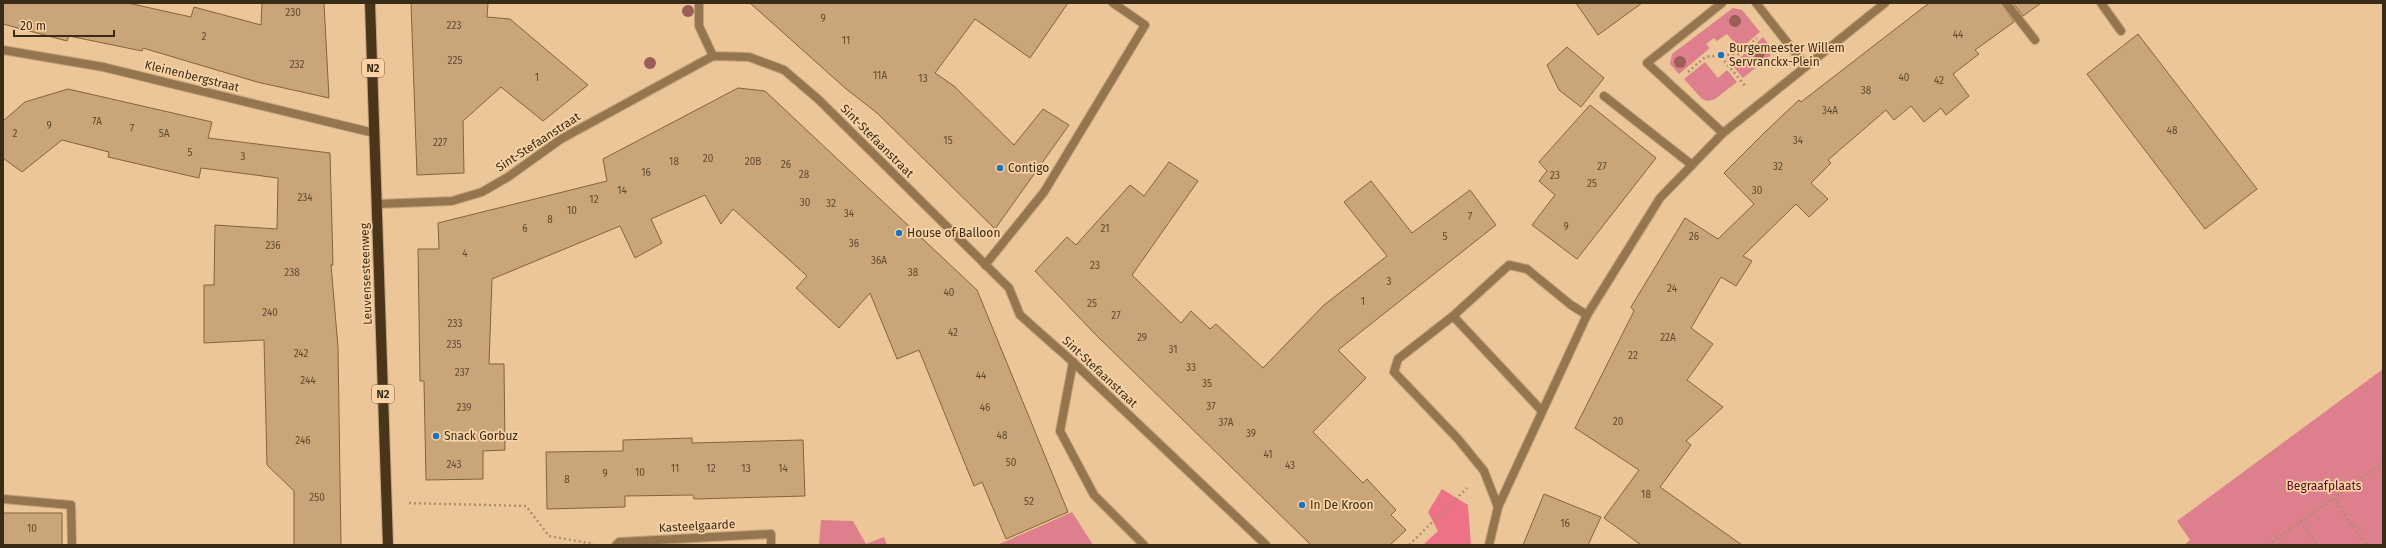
<svg xmlns="http://www.w3.org/2000/svg" width="2386" height="548" viewBox="0 0 2386 548" font-family="'Fira Sans',sans-serif">
	<style>
		.green { fill: #de7f8d }
		.forest { fill: #ed7287 }
		.building { fill: #caa579; stroke: #856338 }
		.lines { fill: none; stroke-linecap: round; stroke-linejoin: round }
		.service-casing { stroke: #c5a47c; stroke-width: 10 }
		.minor-casing { stroke: #c5a47c; stroke-width: 10 }
		.primary-casing { stroke: #c5a47c; stroke-width: 12 }
		.path { stroke: #ad8f6b; stroke-width: 2.5; stroke-dasharray: 2 3; stroke-linecap: butt }
		.service { stroke: #95754d; stroke-width: 8 }
		.minor { stroke: #95754d; stroke-width: 8 }
		.primary { stroke: #4b351a; stroke-width: 10 }
		.tree { fill: #9b5f57 }
		.poi-dot { fill: #1d72c0; stroke: #f9d3a5; stroke-width: 1.5 }
		.labels { text-anchor: middle; dominant-baseline: central; stroke-width: 3.5; stroke-linejoin: round; paint-order: stroke }
		.number-label { font-size: 10px; fill: #5e4a31 }
		.shield { fill: #f9d3a5; stroke: #735d43; stroke-width: 1 }
		.shield-label { font-size: 11px; font-weight: bold; fill: #3a2b19 }
		.poi-label { font-size: 12px; fill: #3a2b19; stroke: #f9d3a5; text-anchor: start }
		.street-label { font-size: 12px; fill: #3a2b19; stroke: #f9d3a5 }
		.park-label { font-size: 12px; fill: #590b21; stroke: #f9d3a5 }
	</style>
	<rect width="100%" height="100%" fill="#ecc698"/>
	<path class="green" d="M1733,8L1742,10L1760,32L1740,49L1727,34L1717,41L1714,38L1706,44L1710,48L1679,74L1670,64L1672,54Z
		M1763,37L1771,48L1770,56L1743,78L1732,65Z
		M1705,62L1718,78L1727,70L1737,82L1715,99L1708,101L1702,99L1684,79Z
		M2383,369V545H2184L2190,540L2177,521Z
		M1072,512L1093,545H997Z
		M821,520L853,521L866,544L884,537L887,545H819Z"/>
	<path class="forest" d="M1442,489L1468,505L1471,545H1423L1438,531L1428,512Z"/>
	<path class="building" d="M3,3H128L191,17L194,7L261,25L262,3H324L329,98L257,82L143,48L142,51L69,36L67,41L3,24Z
		M411,3H488L487,17L510,19L588,85L543,121L501,87L463,121L464,173L417,175Z
		M750,3H1068L1030,58L975,19L935,73L954,86L1014,145L1043,109L1069,125L995,229L877,113L845,88Z
		M1576,3H1642L1598,35Z
		M1929,3H2001L2014,22L1975,50L1979,54L1953,74L1969,96L1946,115L1941,108L1924,122L1911,106L1894,120L1886,110L1828,160L1831,163L1811,183L1828,199L1809,217L1796,204L1743,256L1752,261L1736,286L1721,277L1691,328L1713,344L1687,380L1723,407L1686,441L1691,445L1660,487L1742,545H1641L1604,518L1639,470L1575,428L1634,311L1631,307L1685,218L1718,239L1754,204L1724,173L1764,133L1799,100L1801,102Z
		M2013,3H2041L2023,16Z
		M2138,34L2257,189L2205,229L2087,74Z
		M1567,47L1604,78L1581,107L1559,90L1547,65Z
		M738,88L765,91L977,290L1068,512L1006,539L982,482L974,486L919,350L897,359L870,293L839,328L796,288L807,276L733,209L721,224L705,195L651,219L662,243L635,258L620,226L492,279L489,364H504L505,450L483,451V479L426,480L424,381H420L418,249H439L438,223L607,181L603,159Z
		M68,89L212,122L208,138L330,153L333,265H331L338,347L341,545H294V491L267,465L264,340L204,343V285H214L215,225L277,229L278,178L201,168L199,178L108,157L109,152L62,140L22,172L3,158V121L25,102Z
		M1590,105L1656,158L1577,259L1532,225L1555,195L1539,181L1547,171L1539,162Z
		M1169,162L1198,181L1132,275L1181,323L1191,311L1210,329L1216,324L1263,368L1324,305L1387,256L1344,202L1371,181L1412,233L1470,190L1496,225L1338,350L1366,378L1313,432L1363,483L1367,479L1396,510L1391,515L1406,530L1390,545H1311L1096,335L1035,271L1067,237L1076,245L1130,185L1144,196Z
		M692,438V443L803,440L805,496L694,499L693,495L625,496V507L547,509L546,452L623,451V440Z
		M1544,494L1601,517L1588,545H1523Z
		M3,513H62V545H3Z"/>
	<g class="lines">
		<g class="service-casing">
			<path id="service" d="M2006,3L2035,40
				M2101,3L2121,31
				M1604,96L1692,165
				M985,265L1044,192L1145,25L1113,3
				M1453,316L1542,411
				M1073,362L1060,431L1094,495L1144,545
				M3,499L71,505L72,545
				M1498,507L1484,471L1458,439L1394,372L1398,359L1453,316L1509,265L1527,269L1571,305L1587,315"/>
		</g>
		<g class="minor-casing">
			<path id="minor" d="M699,3V26L713,56
				M1722,3L1647,63L1723,133
				M1756,3L1805,65
				M3,50L103,67L374,133
				M378,204L452,201L482,192L508,177L561,139L713,56L749,57L784,70L818,99L1009,288L1020,315L1073,362L1266,545
				M616,545L619,542L771,534V545
				M1489,545L1498,507L1587,315L1660,198L1723,133L1885,3"/>
		</g>
		<g class="primary-casing">
			<path id="primary" d="M370,3L388,545"/>
		</g>
		<path class="path" d="M1721,57L1746,87
			M1688,72L1705,57L1739,54L1757,38
			M2333,498L2367,545
			M409,503L526,506L549,536L594,544
			M2301,521L2317,545
			M1409,545L1467,488
			M2268,545L2383,463"/>
		<use href="#service" class="service"/>
		<use href="#minor" class="minor"/>
		<use href="#primary" class="primary"/>
	</g>
	<g class="tree">
		<circle cx="688" cy="11" r="6"/>
		<circle cx="1735" cy="21" r="6"/>
		<circle cx="1759" cy="53" r="6"/>
		<circle cx="1680" cy="62" r="6"/>
		<circle cx="650" cy="63" r="6"/>
	</g>
	<g class="poi-dot">
		<circle cx="1721" cy="55" r="4"/>
		<circle cx="1000" cy="168" r="4"/>
		<circle cx="899" cy="233" r="4"/>
		<circle cx="436" cy="436" r="4"/>
		<circle cx="1302" cy="505" r="4"/>
	</g>
	<g class="labels">
		<g class="number-label">
			<text x="293" y="13">230</text>
			<text x="823" y="19">9</text>
			<text x="454" y="26">223</text>
			<text x="1958" y="35">44</text>
			<text x="204" y="37">2</text>
			<text x="846" y="41">11</text>
			<text x="455" y="61">225</text>
			<text x="297" y="65">232</text>
			<text x="880" y="76">11A</text>
			<text x="537" y="78">1</text>
			<text x="1904" y="78">40</text>
			<text x="923" y="79">13</text>
			<text x="1939" y="81">42</text>
			<text x="1866" y="91">38</text>
			<text x="1830" y="111">34A</text>
			<text x="97" y="122">7A</text>
			<text x="49" y="126">9</text>
			<text x="132" y="129">7</text>
			<text x="2172" y="131">48</text>
			<text x="15" y="134">2</text>
			<text x="164" y="134">5A</text>
			<text x="948" y="141">15</text>
			<text x="1798" y="141">34</text>
			<text x="440" y="143">227</text>
			<text x="190" y="153">5</text>
			<text x="243" y="157">3</text>
			<text x="708" y="159">20</text>
			<text x="674" y="162">18</text>
			<text x="753" y="162">20B</text>
			<text x="786" y="165">26</text>
			<text x="1602" y="167">27</text>
			<text x="1778" y="167">32</text>
			<text x="646" y="173">16</text>
			<text x="804" y="175">28</text>
			<text x="1555" y="176">23</text>
			<text x="1592" y="184">25</text>
			<text x="622" y="191">14</text>
			<text x="1757" y="191">30</text>
			<text x="305" y="198">234</text>
			<text x="594" y="200">12</text>
			<text x="805" y="203">30</text>
			<text x="831" y="204">32</text>
			<text x="572" y="211">10</text>
			<text x="849" y="214">34</text>
			<text x="1470" y="217">7</text>
			<text x="550" y="220">8</text>
			<text x="1566" y="227">9</text>
			<text x="525" y="229">6</text>
			<text x="1105" y="229">21</text>
			<text x="1445" y="237">5</text>
			<text x="1694" y="237">26</text>
			<text x="854" y="244">36</text>
			<text x="273" y="246">236</text>
			<text x="465" y="254">4</text>
			<text x="879" y="261">36A</text>
			<text x="1095" y="266">23</text>
			<text x="292" y="273">238</text>
			<text x="913" y="273">38</text>
			<text x="1389" y="282">3</text>
			<text x="1672" y="289">24</text>
			<text x="949" y="293">40</text>
			<text x="1363" y="302">1</text>
			<text x="1092" y="304">25</text>
			<text x="270" y="313">240</text>
			<text x="1116" y="316">27</text>
			<text x="455" y="324">233</text>
			<text x="953" y="333">42</text>
			<text x="1142" y="338">29</text>
			<text x="1668" y="338">22A</text>
			<text x="454" y="345">235</text>
			<text x="1173" y="350">31</text>
			<text x="301" y="354">242</text>
			<text x="1633" y="356">22</text>
			<text x="1191" y="368">33</text>
			<text x="462" y="373">237</text>
			<text x="981" y="376">44</text>
			<text x="308" y="381">244</text>
			<text x="1207" y="384">35</text>
			<text x="1211" y="407">37</text>
			<text x="464" y="408">239</text>
			<text x="985" y="408">46</text>
			<text x="1618" y="422">20</text>
			<text x="1226" y="423">37A</text>
			<text x="1251" y="434">39</text>
			<text x="1002" y="436">48</text>
			<text x="303" y="441">246</text>
			<text x="1268" y="455">41</text>
			<text x="1011" y="463">50</text>
			<text x="454" y="465">243</text>
			<text x="1290" y="466">43</text>
			<text x="675" y="469">11</text>
			<text x="711" y="469">12</text>
			<text x="746" y="469">13</text>
			<text x="783" y="469">14</text>
			<text x="640" y="473">10</text>
			<text x="605" y="474">9</text>
			<text x="567" y="480">8</text>
			<text x="1646" y="495">18</text>
			<text x="317" y="498">250</text>
			<text x="1029" y="502">52</text>
			<text x="1565" y="524">16</text>
			<text x="32" y="529">10</text>
		</g>
		<g class="shield">
			<rect x="362" y="59" width="22" height="18" rx="3"/>
			<rect x="372" y="385" width="22" height="18" rx="3"/>
		</g>
		<g class="shield-label">
			<text x="373" y="68">N2</text>
			<text x="383" y="394">N2</text>
		</g>
		<g class="poi-label">
			<text x="1729" y="48">Burgemeester Willem<tspan x="1729" dy="14">Servranckx-Plein</tspan></text>
			<text x="1008" y="168">Contigo</text>
			<text x="907" y="233">House of Balloon</text>
			<text x="444" y="436">Snack Gorbuz</text>
			<text x="1310" y="505">In De Kroon</text>
		</g>
		<g class="street-label">
			<text transform="translate(192 76) rotate(14)">Kleinenbergstraat</text>
			<text transform="translate(877 141) rotate(45)">Sint-Stefaanstraat</text>
			<text transform="translate(538 142) rotate(-33)">Sint-Stefaanstraat</text>
			<text transform="translate(366 274) rotate(-92)">Leuvensesteenweg</text>
			<text transform="translate(1100 372) rotate(43)">Sint-Stefaanstraat</text>
			<text transform="translate(697 526) rotate(-3)">Kasteelgaarde</text>
		</g>
		<g class="park-label">
			<text x="2324" y="486">Begraafplaats</text>
		</g>
	</g>
	<rect width="2386" height="548" fill="none" stroke="#3a2b19" stroke-width="8"/>
	<path d="M14 30v6h100v-6" fill="none" stroke="#3a2b19" stroke-width="2"/>
	<text x="20" y="30" font-size="12" fill="#3a2b19" stroke="#f9d3a5" stroke-width="3" paint-order="stroke">20 m</text>
</svg>
